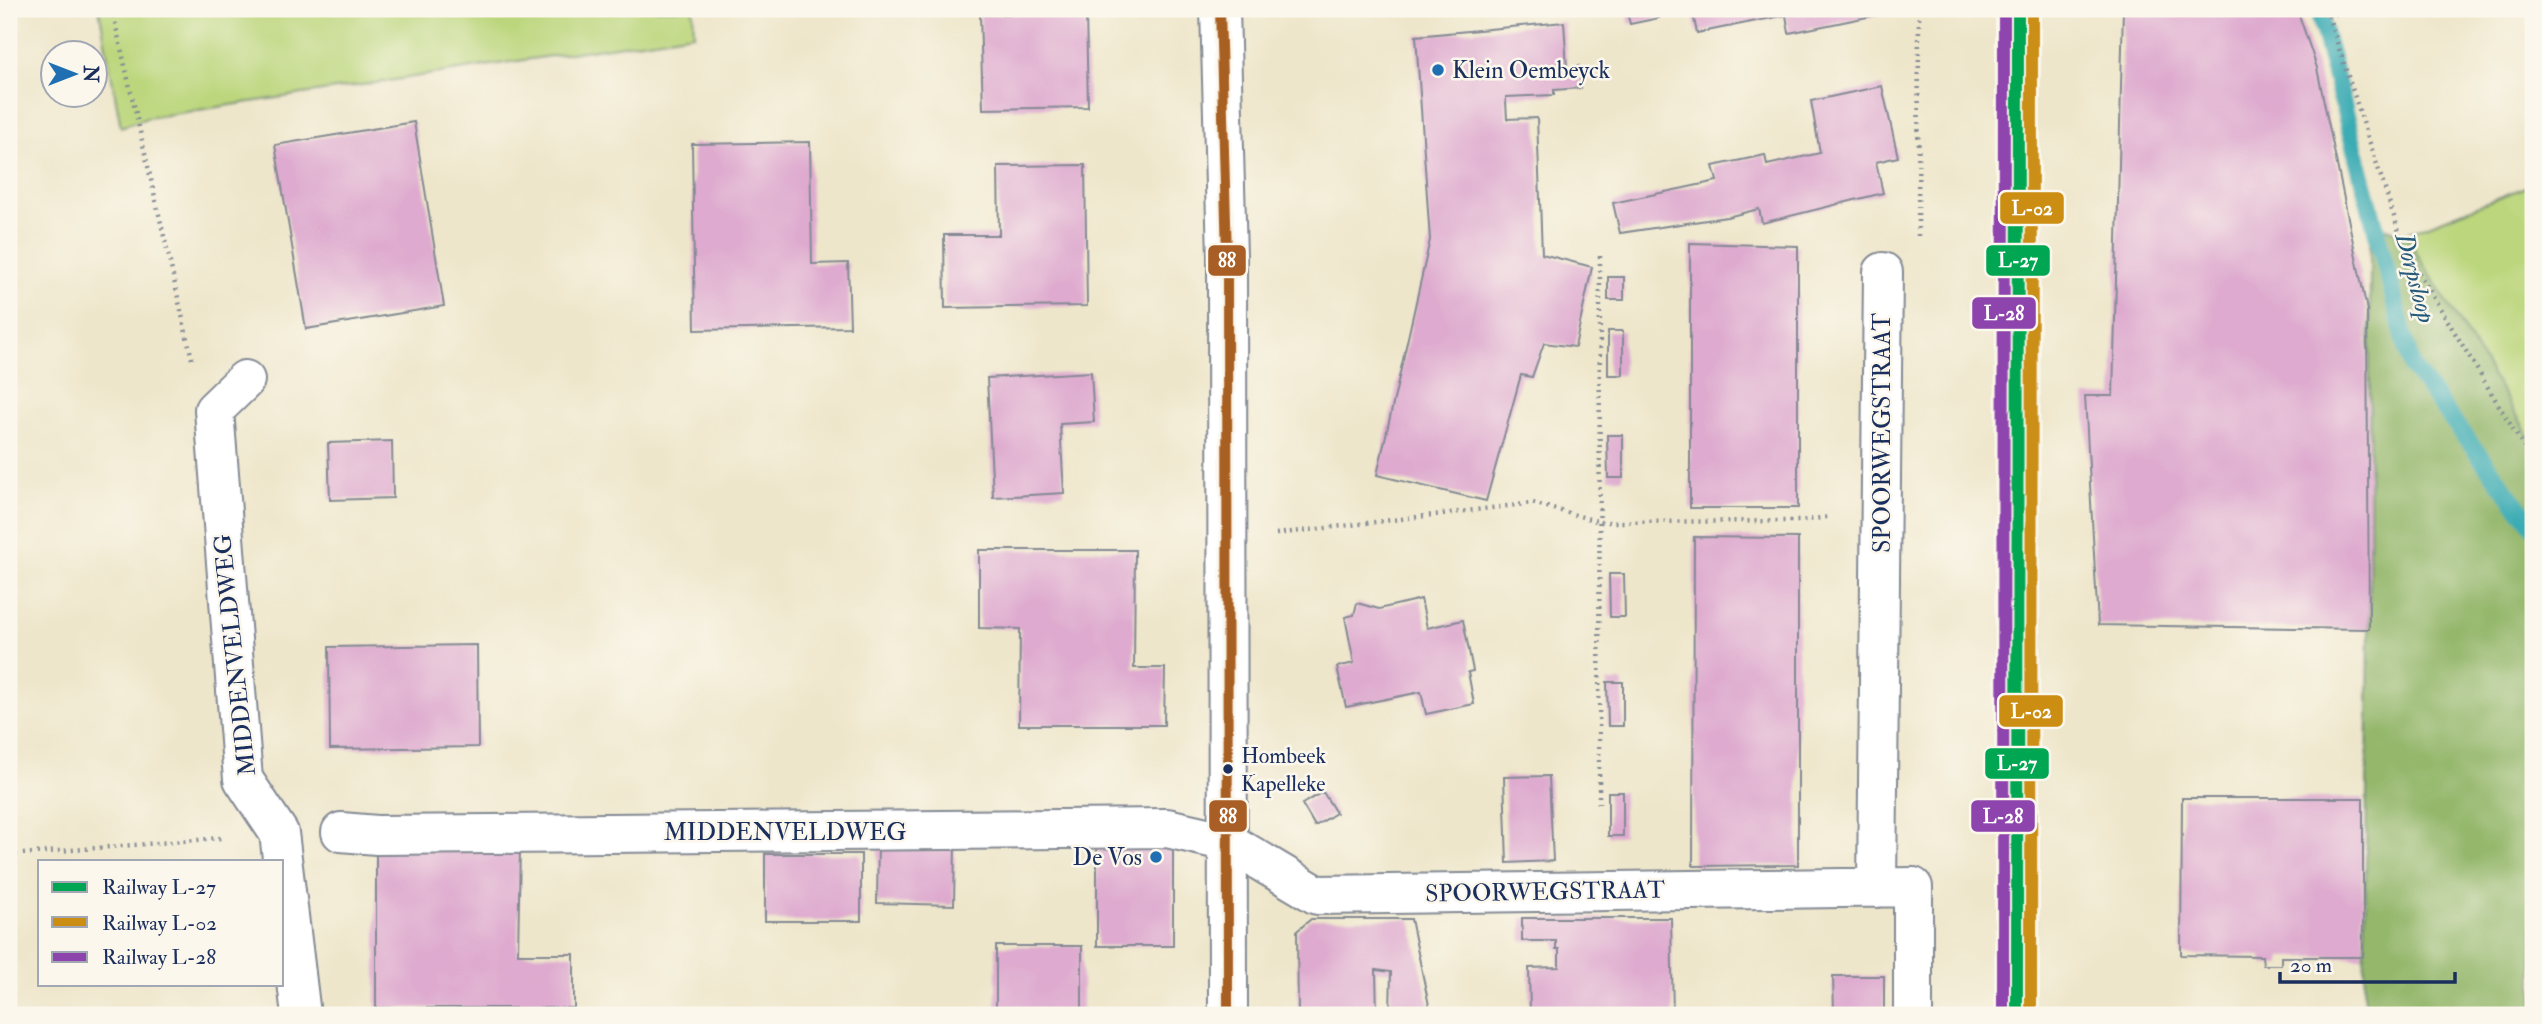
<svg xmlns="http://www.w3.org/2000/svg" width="2542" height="1024" viewBox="0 0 2542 1024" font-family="'IM FELL Double Pica',serif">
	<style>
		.green { fill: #bbd67c; stroke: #6b826d; stroke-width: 2 }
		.forest { fill: #94b76c; stroke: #587365; stroke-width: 2 }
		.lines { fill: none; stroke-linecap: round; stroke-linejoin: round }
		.stream { stroke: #3bacb4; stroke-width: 18 }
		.building { fill: #deaacf }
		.street-casing { stroke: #848a94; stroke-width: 42 }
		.secondary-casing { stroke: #848a94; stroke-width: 42 }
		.path { stroke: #848a94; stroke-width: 4.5; stroke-dasharray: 2 5; stroke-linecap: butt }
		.street { stroke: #fff; stroke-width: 38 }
		.secondary { stroke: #fff; stroke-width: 38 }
		.bus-1-casing { stroke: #fbf7ec; stroke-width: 16 }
		.bus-1 { stroke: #a85e24; stroke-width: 10 }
		.rail-1-casing { stroke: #fbf7ec; stroke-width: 18 }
		.rail-2-casing { stroke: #fbf7ec; stroke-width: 18 }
		.rail-3-casing { stroke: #fbf7ec; stroke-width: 18 }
		.rail-1 { stroke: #00a651; stroke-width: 12 }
		.rail-2 { stroke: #cb8e13; stroke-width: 12 }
		.rail-3 { stroke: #8e44ad; stroke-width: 12 }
		.poi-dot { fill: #1f6fb2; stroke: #fbf7ec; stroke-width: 2.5 }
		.bus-dot { fill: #1b2f5e; stroke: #fbf7ec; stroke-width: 2.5 }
		.labels { text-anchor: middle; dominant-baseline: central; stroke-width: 5; stroke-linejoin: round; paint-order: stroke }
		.bus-label { font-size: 22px; fill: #1b2f5e; stroke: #fbf7ec; text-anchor: start }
		.poi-label { font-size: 24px; fill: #1b2f5e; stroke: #fbf7ec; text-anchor: start }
		.street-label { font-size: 24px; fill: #1b2f5e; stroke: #fbf7ec }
		.water-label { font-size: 26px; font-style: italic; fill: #265b7c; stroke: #fbf7ec }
		.line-badge { stroke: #fbf7ec; stroke-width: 2.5 }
		.badge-label { font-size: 19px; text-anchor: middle; font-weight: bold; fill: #fff }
	</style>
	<rect width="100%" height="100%" fill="#fbf7ec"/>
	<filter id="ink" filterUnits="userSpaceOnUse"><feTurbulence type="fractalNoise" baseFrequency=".0143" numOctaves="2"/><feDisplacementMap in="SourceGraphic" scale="14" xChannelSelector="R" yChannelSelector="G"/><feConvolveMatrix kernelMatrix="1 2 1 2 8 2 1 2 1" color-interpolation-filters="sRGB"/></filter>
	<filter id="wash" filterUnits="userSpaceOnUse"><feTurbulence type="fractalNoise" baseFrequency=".00686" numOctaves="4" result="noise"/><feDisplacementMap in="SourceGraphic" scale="28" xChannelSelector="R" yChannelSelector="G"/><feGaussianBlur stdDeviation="1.57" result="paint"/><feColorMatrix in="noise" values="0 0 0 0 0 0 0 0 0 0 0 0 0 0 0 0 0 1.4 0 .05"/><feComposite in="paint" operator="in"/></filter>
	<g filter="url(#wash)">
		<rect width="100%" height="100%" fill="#eee6ca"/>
		<path class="green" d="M99,9H693L694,34L147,118L121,127Z
			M2533,184V442L2405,234Z"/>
		<path class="forest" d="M2386,228L2405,234L2533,442V1015H2364L2369,629L2370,243Z"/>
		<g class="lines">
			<path class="stream" d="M2318,9L2412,367L2533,526"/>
		</g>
		<g id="blocks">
			<path class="building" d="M1626,9H1657L1659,18L1630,24Z
				M1692,9H1902V10L1789,33L1786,15L1697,33Z
				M2123,9H2297L2317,68L2367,310L2369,629L2098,625L2085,396H2113Z
				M1086,12L1088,107L983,109L980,15Z
				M1564,22L1567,68L1579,66L1581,88L1554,90V95L1506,97V101L1507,119L1537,118L1542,254L1592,267L1575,347L1544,343L1532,377L1521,375L1486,501L1377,475L1430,240L1416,36Z
				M1882,86L1898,157L1876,162L1883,193L1762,223L1759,209L1727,217L1620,233L1613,203L1717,181L1713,166L1765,155L1767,165L1820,153L1811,101Z
				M414,122L444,306L306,329L275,145Z
				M810,142L812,264L848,263L850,327L695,330L692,144Z
				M1085,165L1087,306L945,308L944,235H999L998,166Z
				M1690,243L1798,246V508H1690Z
				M1608,277H1624V300H1608Z
				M1608,331H1623V375H1608Z
				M1091,372L1094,422L1060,424L1064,493L993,497L987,378Z
				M1607,435H1623V478H1608Z
				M392,441L393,498L330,500L328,443Z
				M1694,537L1798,538V865L1693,866Z
				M979,550H1135L1134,668H1165L1164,725H1019L1020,629L979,628Z
				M1609,574H1624L1625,617H1610Z
				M1421,599L1427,628L1463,620L1473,671L1468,672L1474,704L1426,714L1421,692L1346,707L1337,667L1354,663L1345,617L1354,615L1357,603L1379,609Z
				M477,645L478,747L330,749L329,647Z
				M1607,682H1623V726H1608Z
				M1549,776L1553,861L1507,863L1504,777Z
				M1323,792L1336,813L1315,826L1302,804Z
				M1608,792H1623V836H1608Z
				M2182,798H2363V957H2281V965H2263L2262,956L2181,955Z
				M1097,832H1173V946H1097Z
				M878,841L955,843L954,905L877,903Z
				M376,846H520L518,954H574V1008H376Z
				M765,854H861V921H765Z
				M1522,918H1671L1673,1015H1528L1530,1013L1529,968L1559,967V949H1556V941H1522Z
				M1311,919H1411L1431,1015H1395V1011L1390,1012L1391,972L1376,970L1377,1015H1298L1297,931Z
				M996,946H1082V1015H996Z
				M1833,976H1884V1011H1874V1015H1780V1012L1834,1011Z"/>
		</g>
	</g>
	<g filter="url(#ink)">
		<use href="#blocks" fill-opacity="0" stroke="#848a94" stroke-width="2"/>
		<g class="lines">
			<g class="street-casing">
				<path id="street" d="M245,380L214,410L243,779L279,833L301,1015
					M341,832L377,835L1167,828L1228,842L1317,895L1913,887V1015
					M1877,888L1883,272"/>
			</g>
			<g class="secondary-casing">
				<path id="secondary" d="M1220,9L1227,256L1228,1015"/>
			</g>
			<path class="path" d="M112,9L192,359
				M2326,9L2405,250L2533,462
				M2328,17L2349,9
				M1918,236L1919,9
				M1276,534L1533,503L1600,522L1799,521L1829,517
				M1599,804L1600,254
				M9,855L221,838"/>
			<use href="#street" class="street"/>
			<use href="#secondary" class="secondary"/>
			<g class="bus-1-casing">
				<path id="bus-1" d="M1220,9L1227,256L1228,1015"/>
			</g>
			<use href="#bus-1" class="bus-1"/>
			<g class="rail-1-casing">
				<path id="rail-1" d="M2017,1015L2018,9"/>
			</g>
			<g class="rail-2-casing">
				<path id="rail-2" d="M2031,1015L2032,9"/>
			</g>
			<g class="rail-3-casing">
				<path id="rail-3" d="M2003,1015L2004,9"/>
			</g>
			<use href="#rail-1" class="rail-1"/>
			<use href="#rail-2" class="rail-2"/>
			<use href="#rail-3" class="rail-3"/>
		</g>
	</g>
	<g class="poi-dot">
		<circle cx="1438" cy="70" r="7"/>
		<circle cx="1156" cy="857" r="7"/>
	</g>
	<circle class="bus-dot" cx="1228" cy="769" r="6"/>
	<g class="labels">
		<g class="bus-label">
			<text x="1241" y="756">Hombeek<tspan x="1241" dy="28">Kapelleke</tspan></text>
		</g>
		<g class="poi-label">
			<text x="1452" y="70">Klein Oembeyck</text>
			<text x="1142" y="857" text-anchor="end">De Vos</text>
		</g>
		<g class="street-label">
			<text transform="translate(1882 433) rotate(-90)">SPOORWEGSTRAAT</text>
			<text transform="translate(235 655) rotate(-96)">MIDDENVELDWEG</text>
			<text x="785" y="832">MIDDENVELDWEG</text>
			<text transform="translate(1545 892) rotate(-1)">SPOORWEGSTRAAT</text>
		</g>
		<g class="water-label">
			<text transform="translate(2415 278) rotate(75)">Dorpsloop</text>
		</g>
	</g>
	<g class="line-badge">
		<rect x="1999" y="191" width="66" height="34" rx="7" fill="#cb8e13"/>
		<rect x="1207" y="244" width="40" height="33" rx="7" fill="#a85e24"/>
		<rect x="1985" y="244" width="66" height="33" rx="7" fill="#00a651"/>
		<rect x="1971" y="296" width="66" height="34" rx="7" fill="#8e44ad"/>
		<rect x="1998" y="694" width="66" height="34" rx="7" fill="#cb8e13"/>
		<rect x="1984" y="747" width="66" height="33" rx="7" fill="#00a651"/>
		<rect x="1208" y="799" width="40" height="34" rx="7" fill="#a85e24"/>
		<rect x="1970" y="799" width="66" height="34" rx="7" fill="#8e44ad"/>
	</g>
	<g class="badge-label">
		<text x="2032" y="215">L-02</text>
		<text x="1227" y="267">88</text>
		<text x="2018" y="267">L-27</text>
		<text x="2004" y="320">L-28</text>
		<text x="2031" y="718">L-02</text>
		<text x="2017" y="770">L-27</text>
		<text x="1228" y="823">88</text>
		<text x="2003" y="823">L-28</text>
	</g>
	<rect width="2542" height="1024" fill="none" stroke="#fbf7ec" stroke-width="35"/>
	<rect x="38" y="860" width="245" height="126" fill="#fbf7ec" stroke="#a1a7b3" stroke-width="2"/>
	<rect x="52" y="882" width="35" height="10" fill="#00a651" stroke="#a1a7b3" stroke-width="2"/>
	<text x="102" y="894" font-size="21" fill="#1b2f5e">Railway L-27</text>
	<rect x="52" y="917" width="35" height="10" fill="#cb8e13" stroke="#a1a7b3" stroke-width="2"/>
	<text x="102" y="930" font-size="21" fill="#1b2f5e">Railway L-02</text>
	<rect x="52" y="952" width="35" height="10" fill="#8e44ad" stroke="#a1a7b3" stroke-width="2"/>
	<text x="102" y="964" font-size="21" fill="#1b2f5e">Railway L-28</text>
	<g transform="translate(74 74) rotate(90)"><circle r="33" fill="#fbf7ec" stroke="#a1a7b3" stroke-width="2"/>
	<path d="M0-5L12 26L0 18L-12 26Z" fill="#1f6fb2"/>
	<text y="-10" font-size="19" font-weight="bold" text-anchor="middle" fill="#1b2f5e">N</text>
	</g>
	<path d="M2280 972v10h175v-10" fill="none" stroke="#1b2f5e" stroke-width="3.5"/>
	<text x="2290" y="972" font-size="21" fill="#1b2f5e" stroke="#fbf7ec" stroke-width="5" paint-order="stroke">20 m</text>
</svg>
